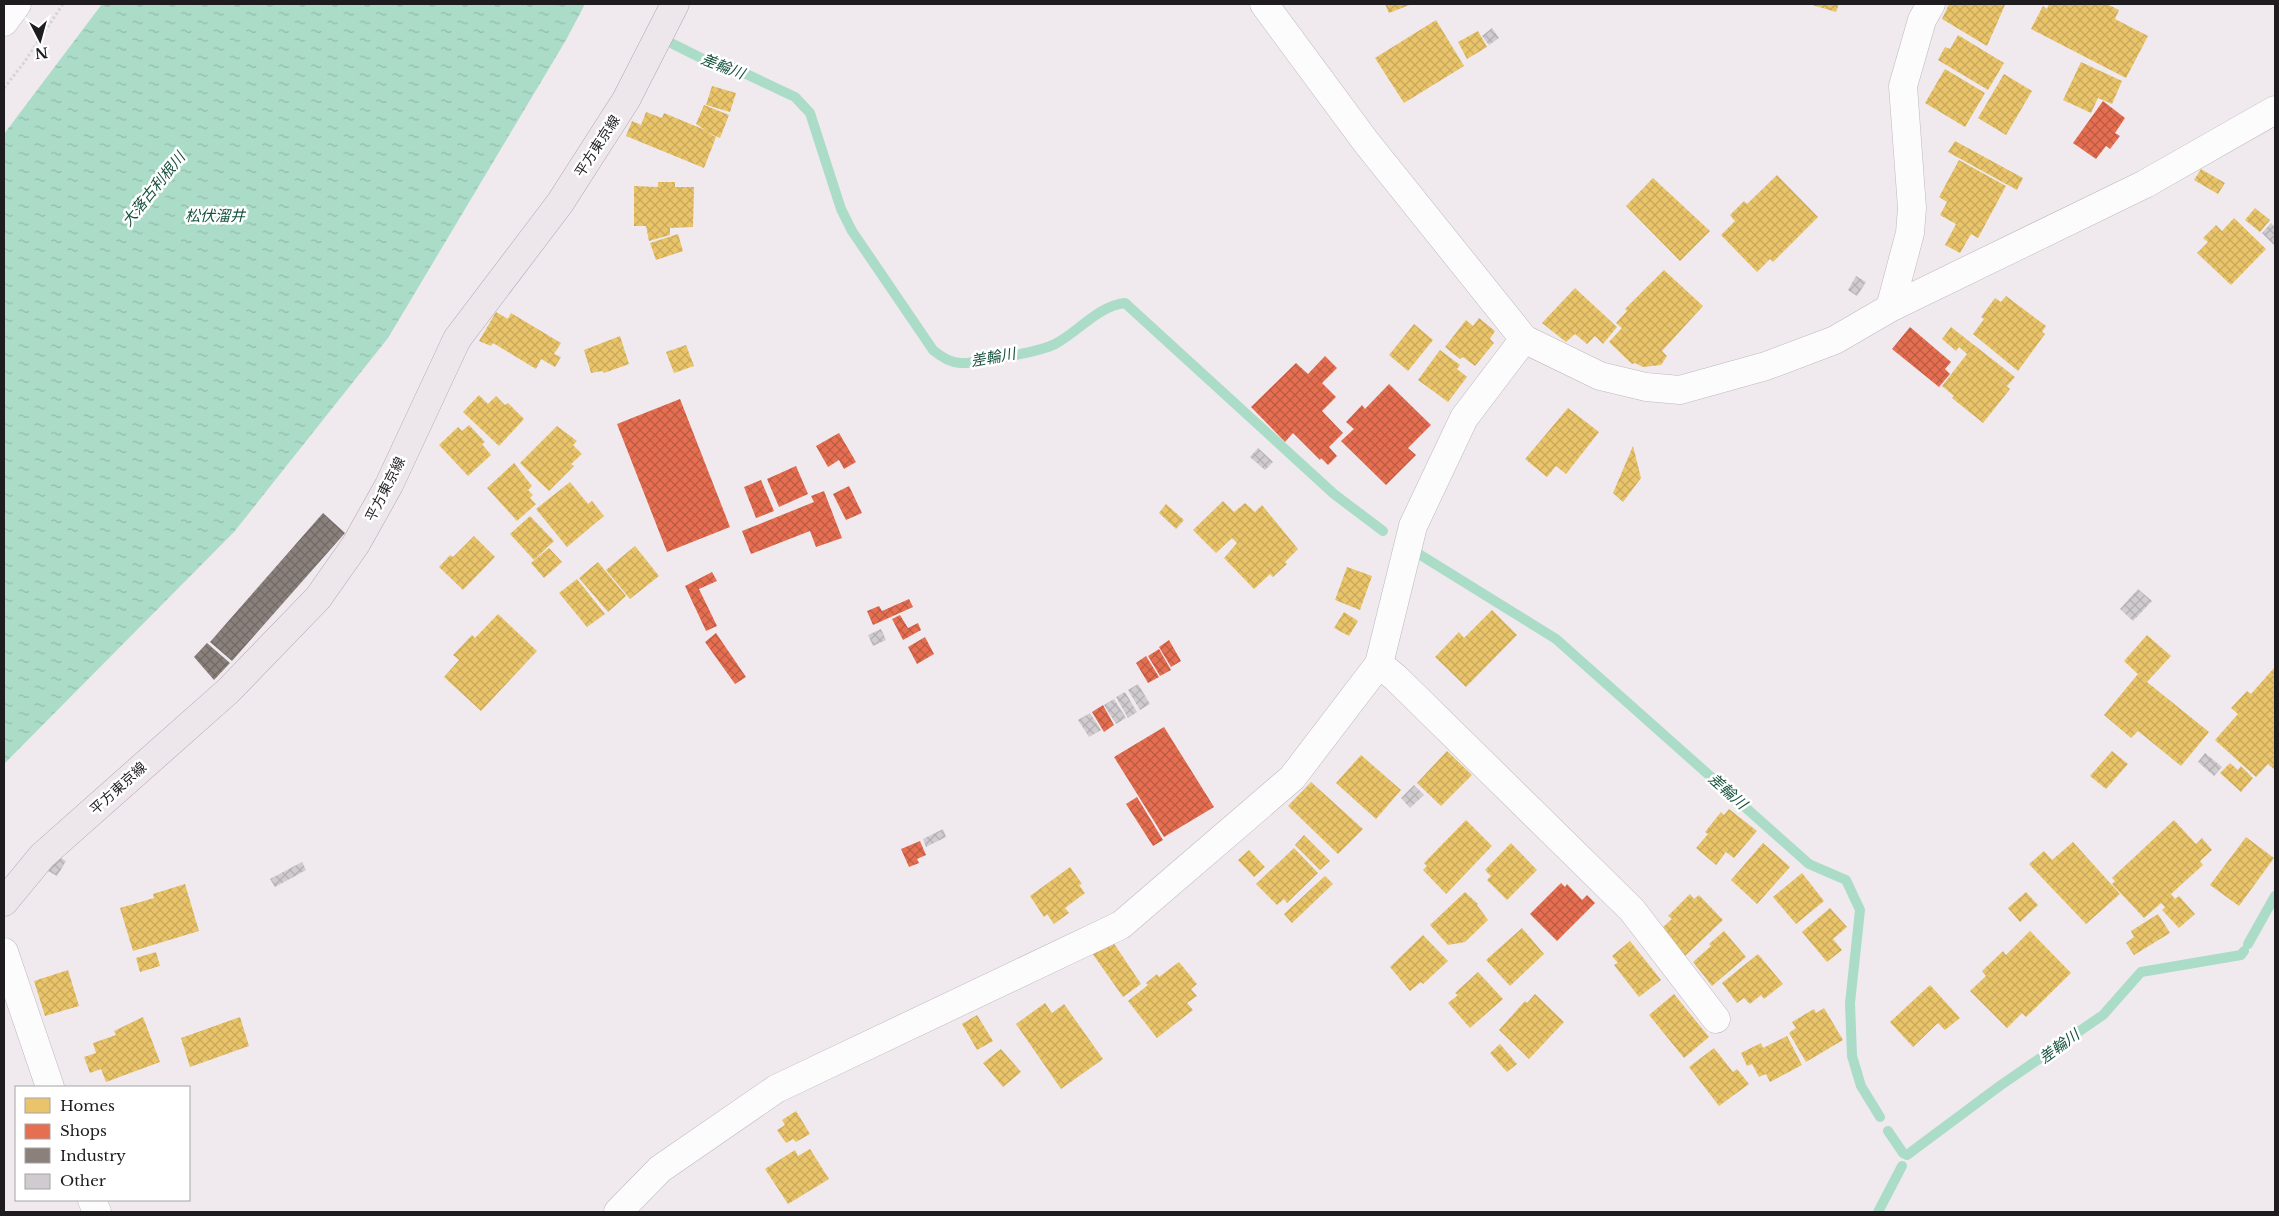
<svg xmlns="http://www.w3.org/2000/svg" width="2279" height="1216" viewBox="0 0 2279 1216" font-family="'Libre Baskerville','Noto Sans JP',serif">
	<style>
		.water { fill: url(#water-ripples) }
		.homes { fill: url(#homes-cross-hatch) }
		.shops { fill: url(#shops-cross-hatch) }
		.industry { fill: url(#industry-cross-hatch) }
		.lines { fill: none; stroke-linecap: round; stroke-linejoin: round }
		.stream { stroke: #aadcc8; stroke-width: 10 }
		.building { fill: url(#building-cross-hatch) }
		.minor-casing { stroke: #bdb8bc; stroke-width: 29 }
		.major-casing { stroke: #b1a5b0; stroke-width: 29 }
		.path { stroke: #d6d4d6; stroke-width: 3; stroke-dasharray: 2.5 2.5; stroke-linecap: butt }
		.minor { stroke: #fdfcfd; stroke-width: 28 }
		.major { stroke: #ede7ec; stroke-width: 28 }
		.labels { text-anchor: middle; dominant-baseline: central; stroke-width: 5; stroke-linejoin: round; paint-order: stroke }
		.street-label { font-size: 14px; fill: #1f1c1f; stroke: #fff }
		.water-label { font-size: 15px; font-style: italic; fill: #17523e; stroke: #fff }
	</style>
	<defs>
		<pattern id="water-ripples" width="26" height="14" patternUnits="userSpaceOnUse" patternTransform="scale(1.25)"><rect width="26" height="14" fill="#aadcc8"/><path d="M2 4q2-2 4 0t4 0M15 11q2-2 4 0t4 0" fill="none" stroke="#92bcab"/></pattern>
		<pattern id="homes-cross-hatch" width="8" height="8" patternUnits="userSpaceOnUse" patternTransform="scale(1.25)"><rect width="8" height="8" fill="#e9c46a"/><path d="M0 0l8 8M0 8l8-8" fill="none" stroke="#c7a85b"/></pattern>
		<pattern id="shops-cross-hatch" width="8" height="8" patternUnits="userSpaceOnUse" patternTransform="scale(1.25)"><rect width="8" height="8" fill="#e76f51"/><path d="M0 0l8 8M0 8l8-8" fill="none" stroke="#bb5a43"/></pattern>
		<pattern id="industry-cross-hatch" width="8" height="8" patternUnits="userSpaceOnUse" patternTransform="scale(1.25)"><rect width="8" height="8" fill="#8a817c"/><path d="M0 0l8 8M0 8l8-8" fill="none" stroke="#706965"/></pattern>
		<pattern id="building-cross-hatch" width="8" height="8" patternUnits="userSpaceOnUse" patternTransform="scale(1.25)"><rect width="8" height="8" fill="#d0cbcf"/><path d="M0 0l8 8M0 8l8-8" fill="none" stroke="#b2aeb1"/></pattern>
	</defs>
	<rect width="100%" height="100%" fill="#f0eaef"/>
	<path class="water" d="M102,4H585L566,40L388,338L234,532L4,764V134Z"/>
	<path class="homes" d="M1385,4H1412L1389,13Z
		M1809,4H1839L1836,12Z
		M1949,4L2005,5L1987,46L1942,19Z
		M2049,4H2107L2119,10L2115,19L2148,36L2126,78L2031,29L2043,6L2047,9Z
		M1436,20L1464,66L1404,103L1375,58Z
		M1478,31L1487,47L1467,59L1458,42Z
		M1958,35L2004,63L1988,90L1938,60L1945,47L1950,49Z
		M2081,62L2122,81L2112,104L2098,98L2091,113L2063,100Z
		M1945,69L1985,93L1965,127L1925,103Z
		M2004,74L2032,91L2006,135L1978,118Z
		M712,86L736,93L730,112L706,105Z
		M704,105L729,115L720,138L704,131L716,137L704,168L626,136L632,121L641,125L646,112L662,118L664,113L705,130L696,124Z
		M1955,141L2023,178L2017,190L1948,152Z
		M1959,160L2006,186L1978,238L1971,234L1960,253L1945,245L1956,224L1940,215L1947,202L1939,197Z
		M2201,169L2225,183L2218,194L2194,180Z
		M1777,175L1818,217L1773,262L1770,259L1757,272L1721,235L1735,221L1730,215L1744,201L1747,204Z
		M1653,178L1710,231L1680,261L1626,206Z
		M658,182H675V187H694L693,227L670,228V235L649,241L646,226H634V186L658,187Z
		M2255,208L2270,220L2260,232L2245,220Z
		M2234,218L2266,249L2231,285L2197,253L2208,242L2203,238L2216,225L2222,231Z
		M678,234L683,251L656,260L650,243Z
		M1664,270L1703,306L1662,351L1667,356L1661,365L1643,367L1635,363L1632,364L1609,342L1622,328L1616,323L1627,311L1625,309Z
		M1575,288L1617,327L1603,344L1595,336L1587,344L1575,334L1566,342L1542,323Z
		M2006,296L2046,326L2042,332L2045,334L2018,371L1973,334L1984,319L1981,317L1995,298L2001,302Z
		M496,312L508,319L511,313L561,343L554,354L561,357L555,367L541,359L536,369L493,343L491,346L479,341Z
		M1479,318L1495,331L1490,339L1494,343L1475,366L1463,357L1460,359L1445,347L1466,320L1473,326Z
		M1414,324L1433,340L1408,371L1389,355Z
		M1951,327L2015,377L2007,386L1996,377L2010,389L1983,423L1952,398L1954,396L1942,386L1967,354L1959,347L1956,351L1942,339Z
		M620,336L629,364L604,373L602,371L591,373L584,350Z
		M686,345L694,366L674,373L666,352Z
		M1440,350L1460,365L1457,369L1467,377L1448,402L1418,380Z
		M479,395L488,404L496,396L505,405L508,403L524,419L499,446L463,412Z
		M1568,408L1599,432L1566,474L1556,466L1547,477L1525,459Z
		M469,425L485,442L482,444L491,455L468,476L439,445L458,427L462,431Z
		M557,426L577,441L573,445L582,454L571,464L574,466L549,491L520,463Z
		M1633,446L1641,478L1623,502L1613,493Z
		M514,463L532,486L528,490L533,495L530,498L536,504L517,521L487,488Z
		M570,482L588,504L592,501L604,516L567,547L536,509Z
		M1223,501L1234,512L1245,503L1255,512L1262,505L1298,549L1285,562L1287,564L1273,577L1270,574L1254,589L1224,558L1237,543L1232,538L1216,553L1193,530Z
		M1166,504L1184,520L1176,529L1159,513Z
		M530,516L554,541L534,560L510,534Z
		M474,536L495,557L463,590L439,567L450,555L453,557Z
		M635,546L659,576L630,599L606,570Z
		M549,548L562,562L544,578L531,563Z
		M598,562L626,596L608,612L579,578Z
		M1347,567L1372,576L1360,610L1335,600Z
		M577,579L605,614L587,627L559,593Z
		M1492,610L1517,635L1466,687L1435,657L1459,632L1464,638Z
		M1344,612L1358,621L1349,636L1334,628Z
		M498,614L537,651L481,711L444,677L459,660L453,655L472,635L475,638Z
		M2147,635L2171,656L2147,682L2209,732L2181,766L2138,731L2131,738L2104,715L2138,674L2124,661Z
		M2274,668L2275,770L2268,764L2256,777L2215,740L2238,714L2231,708L2247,691L2251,694Z
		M1447,751L1472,775L1441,806L1417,783Z
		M2112,751L2128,764L2106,789L2090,776Z
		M1361,755L1401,790L1376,819L1336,783Z
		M2230,763L2238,770L2241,766L2253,778L2241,792L2220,773Z
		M1311,782L1363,829L1338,854L1288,806Z
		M1729,809L1757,831L1734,858L1726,852L1716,865L1696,848L1708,834L1705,832L1721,812L1724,815Z
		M1466,820L1492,846L1446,894L1423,870L1427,866L1424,863Z
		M2174,820L2196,844L2202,838L2212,850L2200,861L2203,865L2171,894L2175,899L2179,896L2195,914L2179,928L2162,910L2165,907L2161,903L2144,918L2112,884L2115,881L2112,878Z
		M1304,835L1330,861L1320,870L1295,845Z
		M2246,837L2274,858L2239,906L2210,885Z
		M2073,842L2120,894L2086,924L2029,864L2044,851L2052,860Z
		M1511,843L1537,870L1507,900L1487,880L1491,876L1485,870Z
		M1763,843L1790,867L1757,904L1731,880Z
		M1294,848L1318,873L1287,903L1284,899L1277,905L1256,884Z
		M1249,850L1265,867L1254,877L1238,860Z
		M1070,867L1082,884L1079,885L1085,893L1065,908L1069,913L1054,924L1047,914L1044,917L1030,896Z
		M1802,873L1824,901L1796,924L1773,897Z
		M1325,876L1333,884L1292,923L1284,914Z
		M185,884L199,931L133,951L120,908L154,898L153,894Z
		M1465,892L1478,904L1477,905L1488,920L1465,942L1448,945L1430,925Z
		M2026,892L2038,905L2020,922L2008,908Z
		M1690,894L1694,899L1699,895L1723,920L1685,956L1660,930L1672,919L1668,916Z
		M1830,908L1847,927L1833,939L1842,950L1827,962L1802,932Z
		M2158,914L2170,933L2134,955L2126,943L2134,937L2131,931Z
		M1522,928L1544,954L1510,986L1486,960Z
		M1724,931L1746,957L1712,986L1693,962L1711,946L1709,944Z
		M2030,931L2071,973L2026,1017L2022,1013L2007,1028L1970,991L1986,976L1982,971L2003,951L2006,955Z
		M1423,935L1448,961L1423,984L1421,982L1410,991L1390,967Z
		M1111,939L1141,984L1123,997L1092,953Z
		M1630,941L1661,980L1639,997L1614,965L1618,963L1612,956Z
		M156,952L160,966L140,972L136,958Z
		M1758,954L1783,984L1764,999L1761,995L1750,1004L1744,998L1737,1003L1722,983Z
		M1179,962L1197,984L1191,989L1197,996L1187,1003L1193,1010L1157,1038L1128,1001L1148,985L1146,983L1157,974L1159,977Z
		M68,970L79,1006L45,1016L34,981Z
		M1478,972L1503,999L1470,1028L1448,1003L1458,995L1455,993Z
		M1930,985L1960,1018L1945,1030L1938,1023L1913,1047L1890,1022Z
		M1535,994L1564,1022L1529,1059L1499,1030L1525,1001L1527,1003Z
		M1674,994L1709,1037L1684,1058L1649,1015Z
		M1045,1003L1052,1013L1064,1004L1103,1059L1061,1089L1016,1024Z
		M1824,1008L1843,1040L1806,1062L1789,1033L1796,1028L1792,1022L1814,1009L1816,1013Z
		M977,1015L993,1041L977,1050L962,1024Z
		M143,1017L160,1062L106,1082L101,1069L90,1073L84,1057L96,1053L93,1043L116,1035L114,1031Z
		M240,1017L249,1046L190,1067L181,1038Z
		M1787,1036L1802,1065L1770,1082L1766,1074L1759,1077L1752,1064L1747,1066L1741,1053L1761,1043L1763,1048Z
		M1500,1044L1517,1064L1507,1072L1490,1053Z
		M1714,1048L1733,1072L1737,1069L1749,1084L1719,1106L1689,1067Z
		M1001,1049L1021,1072L1003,1087L983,1063Z
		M796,1111L810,1134L796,1142L793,1139L786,1143L777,1130L785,1125L782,1120Z
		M810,1149L829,1179L788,1204L765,1169L795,1150L798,1156Z"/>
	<path class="shops" d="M2103,101L2125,118L2115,133L2120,136L2110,149L2106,146L2096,159L2073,143Z
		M1910,327L1951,362L1945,369L1950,374L1939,387L1892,349Z
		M1325,356L1337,368L1322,383L1336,397L1322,411L1343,433L1329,447L1337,456L1328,465L1321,458L1320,460L1293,433L1285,442L1251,407L1296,363L1308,374Z
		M1389,384L1431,425L1408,448L1416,455L1386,485L1341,441L1354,429L1346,422L1362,405L1365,409Z
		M680,399L730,527L667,552L617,424Z
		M839,433L856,462L844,469L839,460L828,467L816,446Z
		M796,466L808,494L779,507L767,479Z
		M761,480L774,511L756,518L744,487Z
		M849,486L862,513L846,520L833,494Z
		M824,491L842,538L816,547L810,531L751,554L742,531L814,502L811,496Z
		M712,572L717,581L699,589L717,626L706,631L685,586Z
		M909,599L913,607L873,625L867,611L879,606L882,611Z
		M900,615L908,628L918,623L921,630L903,640L892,619Z
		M716,633L746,677L735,684L705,642Z
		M925,637L934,654L917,664L908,647Z
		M1169,640L1181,661L1171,667L1159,647Z
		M1159,649L1171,670L1160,676L1148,656Z
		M1146,656L1159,677L1148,683L1136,663Z
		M1103,705L1114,725L1104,732L1092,712Z
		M1164,727L1214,807L1164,837L1114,757Z
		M1137,797L1163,840L1153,846L1126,804Z
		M920,841L926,855L917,859L919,863L909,867L901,849Z
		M1561,883L1565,887L1567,884L1582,900L1587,895L1595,903L1557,941L1530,914Z"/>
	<path class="industry" d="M323,513L345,533L232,661L210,642Z
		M207,643L230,663L214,680L194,657Z"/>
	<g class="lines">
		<path class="stream" d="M673,44L711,63H723L795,97L810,113L841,209L852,231L933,350C941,357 949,362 960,363C976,364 1042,351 1055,344C1078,332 1098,306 1125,303L1334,494L1383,531
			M1414,551L1556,639L1809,864L1846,880L1860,910L1850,1003L1852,1056L1861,1086L1880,1117
			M2248,944L2275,896
			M1888,1131L1903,1153L1907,1155L2001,1085L2103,1015L2141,972L2241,955L2244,951
			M1878,1212L1902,1166"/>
	</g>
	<path class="building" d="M1492,28L1499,38L1489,45L1482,36Z
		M2271,223L2275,227V246L2262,233Z
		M1856,276L1866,282L1857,296L1848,290Z
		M1258,448L1273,462L1265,470L1250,457Z
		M2138,589L2152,601L2133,621L2120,609Z
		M881,629L886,640L873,646L868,635Z
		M1138,684L1150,704L1140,710L1128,690Z
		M1125,692L1137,712L1128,718L1116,697Z
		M1114,699L1126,718L1116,724L1104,705Z
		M1090,713L1101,730L1089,737L1078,720Z
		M2205,753L2222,767L2214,776L2198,762Z
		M1414,785L1424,795L1410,808L1401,798Z
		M943,829L946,837L926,847L923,839Z
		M57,856L66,861L57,876L48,871Z
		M302,862L306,870L275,887L270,879Z"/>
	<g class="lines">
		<g class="minor-casing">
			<path id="minor" d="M1264,4L1366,142L1524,339L1600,376L1646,387L1680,390L1766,366L1835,340L1890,308L2145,184L2275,110
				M4,22L17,4
				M1890,308L1910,233L1912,208L1903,86L1922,20L1931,4
				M1379,664L1396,678L1632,910L1716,1019
				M4,952L50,1087
				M92,1200L97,1212
				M618,1212L660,1169L776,1089L1121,925L1292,778L1379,664L1413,526L1464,418L1524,339"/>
		</g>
		<g class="major-casing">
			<path id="major" d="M4,902L42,856L228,691L318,598L356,544L389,485L457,339L560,203L626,100L675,4"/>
		</g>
		<path class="path" d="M4,88L23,64L63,4"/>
		<use href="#minor" class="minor"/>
		<use href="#major" class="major"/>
	</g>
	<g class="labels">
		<g class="street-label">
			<text transform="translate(597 146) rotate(-57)">平方東京線</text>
			<text transform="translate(385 489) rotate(-63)">平方東京線</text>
			<text transform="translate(118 788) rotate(-42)">平方東京線</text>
		</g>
		<g class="water-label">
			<text transform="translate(723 66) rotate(21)">差輪川</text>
			<text transform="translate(153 189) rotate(-51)">大落古利根川</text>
			<text x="215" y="215">松伏溜井</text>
			<text transform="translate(993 357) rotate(-10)">差輪川</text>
			<text transform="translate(1728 791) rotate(42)">差輪川</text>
			<text transform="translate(2059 1046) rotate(-36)">差輪川</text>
		</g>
	</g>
	<rect width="2279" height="1216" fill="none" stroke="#1f1c1f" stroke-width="10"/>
	<rect x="15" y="1086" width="175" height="115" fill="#ffffff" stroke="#a5a4a5"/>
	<rect x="25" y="1098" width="25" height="15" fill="#e9c46a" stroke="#a5a4a5"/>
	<text x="60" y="1111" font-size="15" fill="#1f1c1f">Homes</text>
	<rect x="25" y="1124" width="25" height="15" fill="#e76f51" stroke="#a5a4a5"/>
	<text x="60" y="1136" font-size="15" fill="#1f1c1f">Shops</text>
	<rect x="25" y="1148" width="25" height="15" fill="#8a817c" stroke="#a5a4a5"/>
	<text x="60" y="1161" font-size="15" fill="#1f1c1f">Industry</text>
	<rect x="25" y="1174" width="25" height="15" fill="#d0cbcf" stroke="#a5a4a5"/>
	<text x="60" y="1186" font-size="15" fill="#1f1c1f">Other</text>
	<g transform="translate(40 40) rotate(174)" stroke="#ffffff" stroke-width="4" paint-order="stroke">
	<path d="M0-4L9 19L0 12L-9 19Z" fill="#1f1c1f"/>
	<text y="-8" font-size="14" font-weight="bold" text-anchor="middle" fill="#1f1c1f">N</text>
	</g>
</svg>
